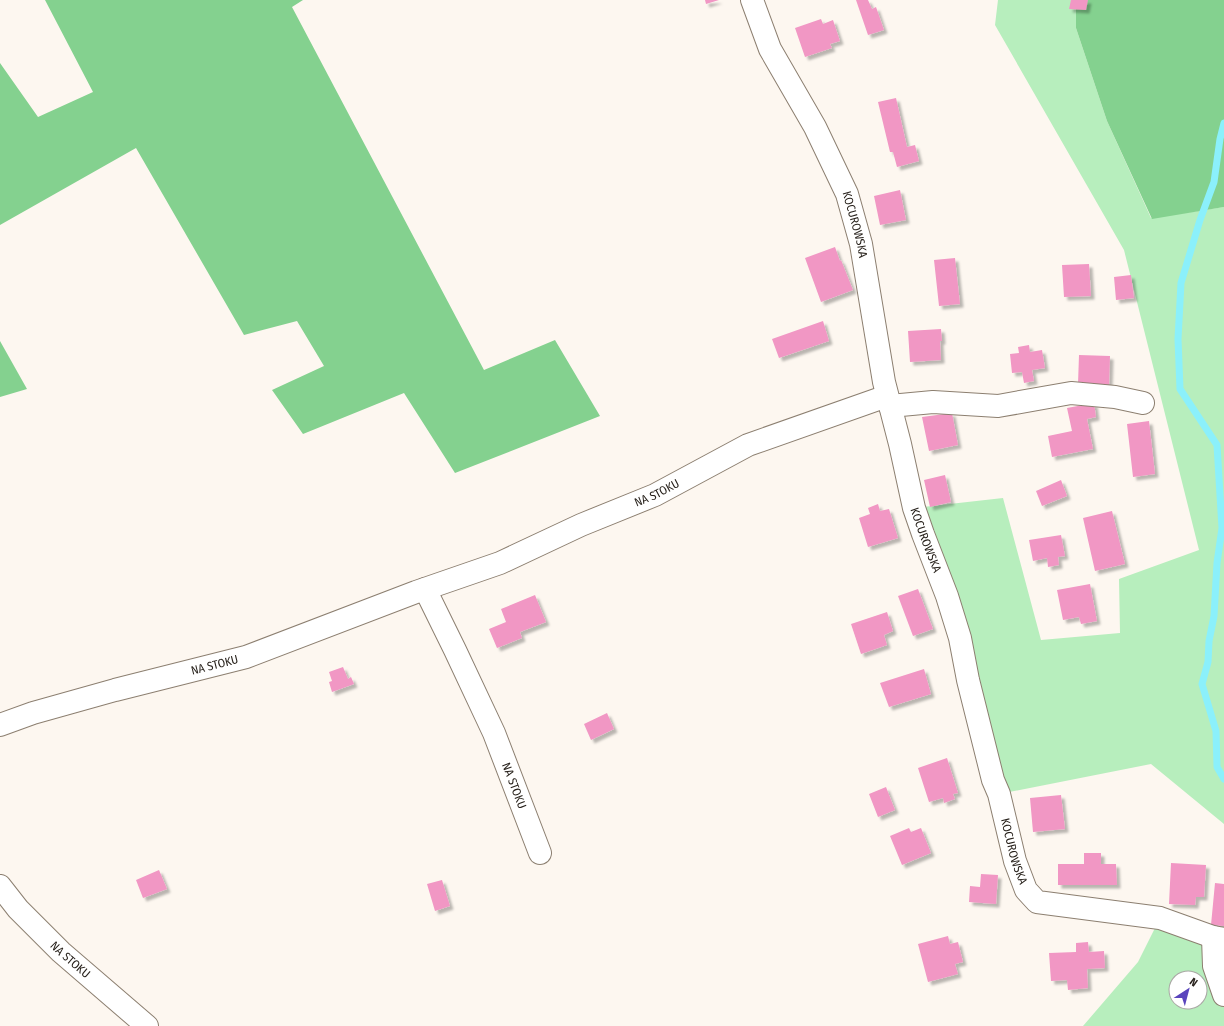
<svg xmlns="http://www.w3.org/2000/svg" width="1224" height="1026" viewBox="0 0 1224 1026" font-family="'Fira Sans Condensed',sans-serif">
	<style>
		.green { fill: #b7eebd; fill-rule: evenodd }
		.forest { fill: #84d18f }
		.lines { fill: none; stroke-linecap: round; stroke-linejoin: round }
		.stream { stroke: #8bf0fb; stroke-width: 7 }
		.building { fill: #f197c4; filter: url(#shadow) }
		.minor-casing { stroke: #8c7f70; stroke-width: 24 }
		.minor { stroke: #fff; stroke-width: 22 }
		.labels { text-anchor: middle; dominant-baseline: central; stroke-width: 3; stroke-linejoin: round; paint-order: stroke }
		.street-label { font-size: 12px; fill: #28221c; stroke: #fff }
	</style>
	<defs>
		<filter id="shadow"><feDropShadow dx="3.5" dy="3.5" stdDeviation="1" flood-color="#0004"/></filter>
	</defs>
	<rect width="100%" height="100%" fill="#fdf7f0"/>
	<path class="green" d="M998,0H1076V28L1107,121L1151,218L1224,207V824L1151,764L999,794L914,508L1003,498L1041,640L1120,633L1119,579L1199,550L1124,250L995,25Z
		M1160,918L1224,939V1026H1083L1138,962ZM1176,978H1200V1002H1176Z"/>
	<path class="forest" d="M45,0H303L292,7L484,370L555,340L600,416L455,473L404,393L303,434L272,390L324,366L297,321L244,335L136,148L0,225V63L38,117L93,92Z
		M1076,0H1224V207L1152,219L1107,121L1076,28Z
		M0,341L27,389L0,397Z"/>
	<g class="lines">
		<path class="stream" d="M1224,123L1220,139L1214,182L1200,220L1181,283L1178,339L1180,389L1217,445L1222,528L1217,563L1214,616L1209,641L1208,662L1202,684L1216,731L1217,767L1224,779"/>
	</g>
	<path class="building" d="M705,0H719L706,4Z
		M856,0H868L872,9L876,7L884,30L868,35Z
		M1071,0H1088L1086,10L1069,9Z
		M821,19L823,24L833,20L840,41L830,44L832,48L805,57L795,28Z
		M896,98L907,147L915,145L919,161L897,167L893,152H890L878,102Z
		M900,190L906,220L880,225L874,196Z
		M835,247L840,261L841,260L853,290L821,302L805,258Z
		M955,258L960,304L939,306L934,260Z
		M1089,264L1091,296L1064,297L1062,265Z
		M1131,275L1134,298L1116,300L1114,277Z
		M823,321L829,341L779,358L772,339Z
		M941,329L942,341H940L941,360L910,362L908,331Z
		M1029,345L1030,352L1042,350L1045,368L1032,370L1034,381L1024,383L1022,372L1012,373L1010,354L1019,353L1018,347Z
		M1079,355L1110,356L1109,385L1078,384Z
		M1094,403L1096,417L1087,419L1093,449L1052,457L1048,436L1072,431L1067,408Z
		M952,413L958,445L929,451L922,417Z
		M1149,421L1155,474L1133,477L1127,424Z
		M945,475L951,502L930,507L924,480Z
		M1061,480L1067,496L1042,506L1036,491Z
		M878,504L880,511L889,509L898,538L868,547L859,518L870,514L868,508Z
		M1112,511L1125,564L1095,571L1083,518Z
		M1061,535L1065,556L1058,557L1059,565L1048,567L1047,558L1033,561L1029,540Z
		M1090,584L1097,621L1081,624L1079,617L1063,620L1057,590Z
		M918,589L933,629L913,636L898,596Z
		M535,595L546,622L520,632L522,638L497,648L489,629L506,622L501,609Z
		M887,612L893,631L884,635L887,645L861,654L851,624Z
		M343,667L348,679L351,677L354,684L332,692L329,682L332,681L329,672Z
		M924,669L931,694L889,707L880,683Z
		M607,713L614,729L591,740L584,724Z
		M947,758L958,793L953,794L955,799L944,803L943,798L929,802L918,768Z
		M886,787L895,810L878,817L869,794Z
		M1061,795L1065,829L1033,832L1030,798Z
		M909,828L911,832L921,828L931,853L902,865L890,836Z
		M1084,853H1101V864H1116L1117,885H1058V864H1084Z
		M1171,863L1206,865L1204,897H1196L1195,905L1169,904Z
		M159,870L167,889L143,898L136,880Z
		M981,874L998,875L996,904L969,902L970,886L980,887Z
		M442,880L450,906L435,911L427,884Z
		M1215,883L1224,884V926L1211,925Z
		M948,936L950,944L958,942L963,962L955,964L958,974L928,982L918,944Z
		M1088,942L1089,952L1104,951L1105,968L1087,969L1088,988L1068,990L1067,980L1051,981L1049,953L1076,952V943Z"/>
	<g class="lines">
		<g class="minor-casing">
			<g id="minor">
				<path id="s1" d="M752,0L770,49L815,127L847,194L861,244L884,382L900,444L914,508L923,534L947,596L960,638L968,680L993,780L999,794L1015,861L1026,890L1037,902L1160,918L1213,937L1224,939"/>
				<path d="M890,406L933,402L998,406L1071,393L1115,397L1143,403"/>
				<path id="s2" d="M425,589L455,650L494,733L540,853"/>
				<path id="s3" d="M0,725L33,713L115,690L246,657L416,592L500,563L581,525L655,495L748,445L887,396"/>
				<path id="s4" d="M0,886L18,909L61,952L147,1026"/>
				<path d="M1213,937L1214,966L1224,995"/>
			</g>
		</g>
		<use href="#minor" class="minor"/>
	</g>
	<g class="labels">
		<g class="street-label">
			<text stroke="none"><textPath href="#s1" startOffset="248">KOCUROWSKA</textPath></text>
			<text stroke="none"><textPath href="#s3" startOffset="698">NA STOKU</textPath></text>
			<text stroke="none"><textPath href="#s1" startOffset="572">KOCUROWSKA</textPath></text>
			<text stroke="none"><textPath href="#s3" startOffset="223">NA STOKU</textPath></text>
			<text stroke="none"><textPath href="#s2" startOffset="216">NA STOKU</textPath></text>
			<text stroke="none"><textPath href="#s1" startOffset="896">KOCUROWSKA</textPath></text>
			<text stroke="none"><textPath href="#s4" startOffset="102">NA STOKU</textPath></text>
		</g>
	</g>
	<g transform="translate(1188 990) rotate(36)"><circle r="19" fill="#ffffff" stroke="#a9a7a4"/>
	<path d="M0-3L7 15L0 10L-7 15Z" fill="#5a45bd"/>
	<text y="-6" font-size="11" font-weight="bold" text-anchor="middle" fill="#28221c">N</text>
	</g>
</svg>
